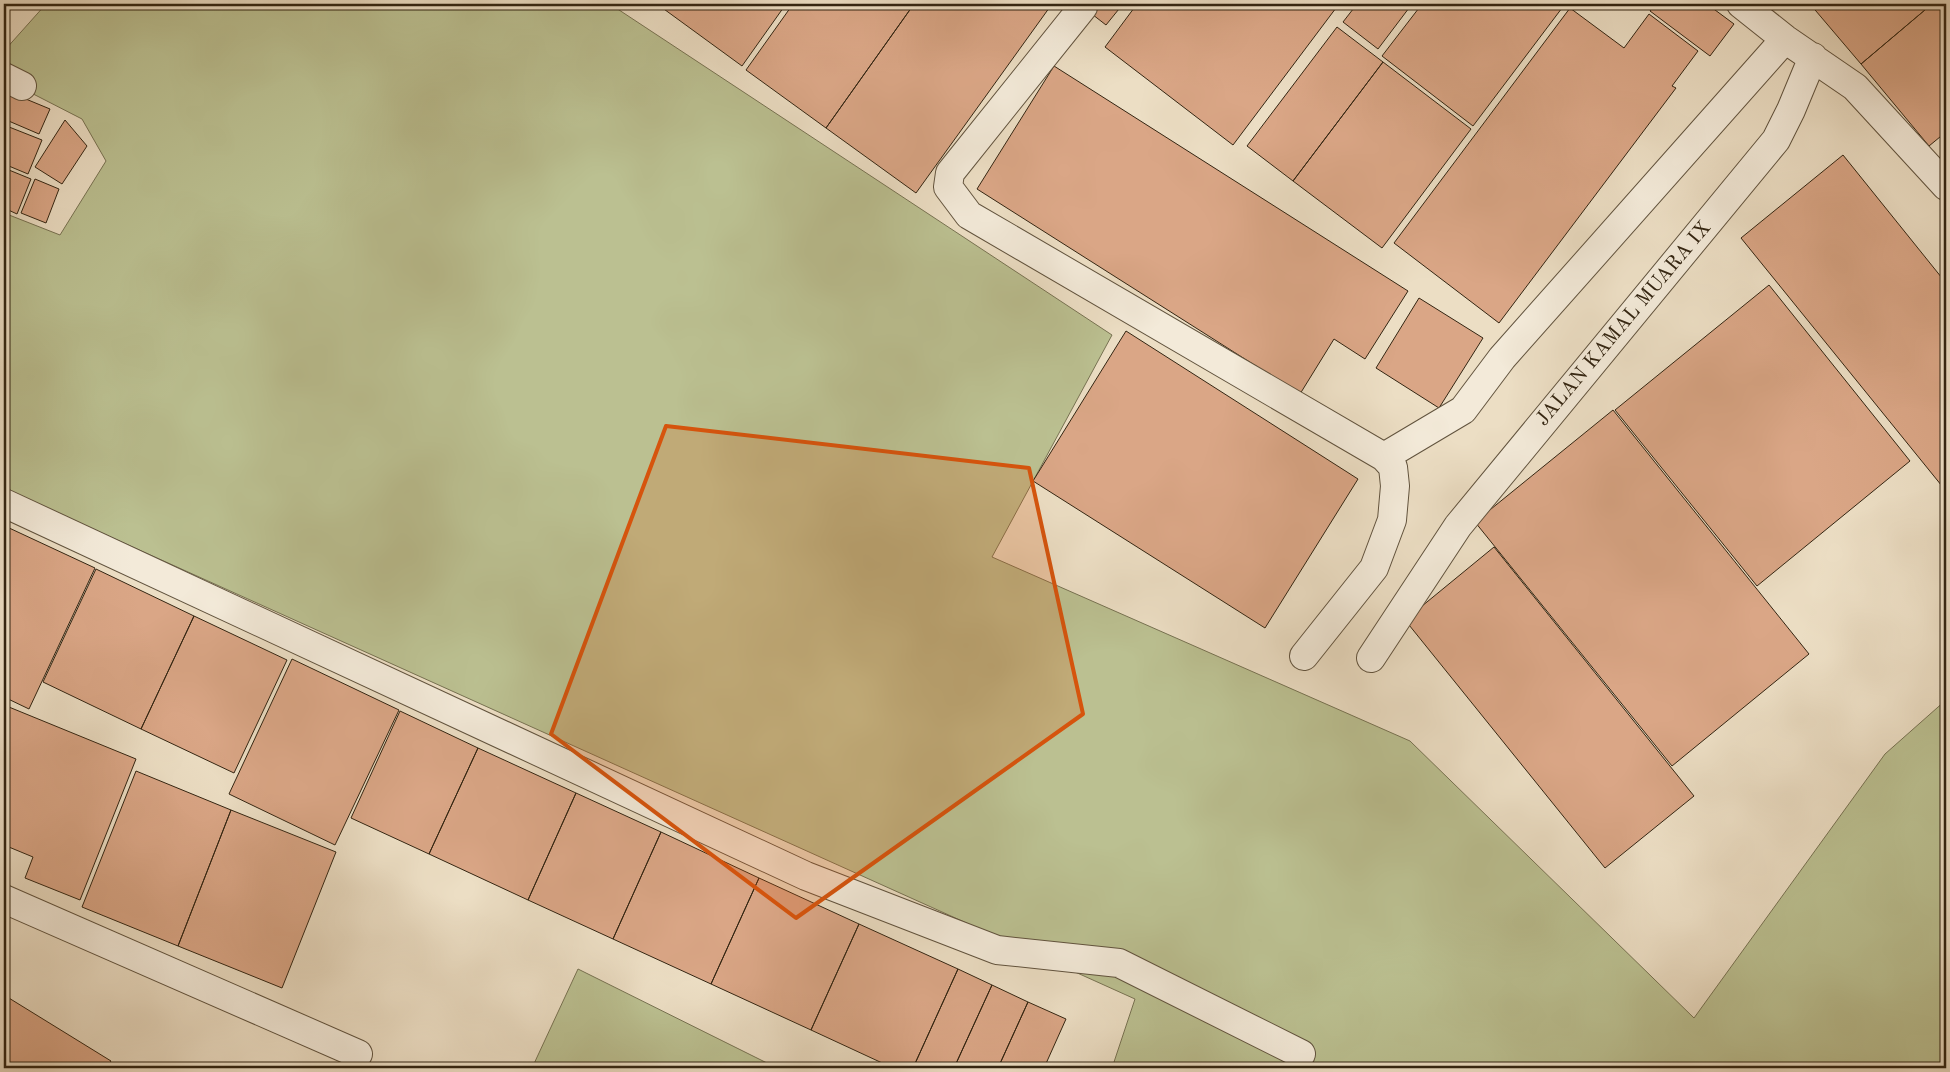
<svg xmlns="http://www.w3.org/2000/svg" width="1950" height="1072" viewBox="0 0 1950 1072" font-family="'Old Standard TT',serif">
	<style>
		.green { fill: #bbc091; stroke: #777252 }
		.building { fill: #daa686; stroke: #332512 }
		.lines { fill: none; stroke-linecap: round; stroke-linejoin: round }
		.minor-casing { stroke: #61533e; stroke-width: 30 }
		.minor { stroke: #f3ead9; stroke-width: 28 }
		.marked { fill: #d6540d; fill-opacity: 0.2; stroke: #d6540d; stroke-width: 4; stroke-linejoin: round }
		.labels { text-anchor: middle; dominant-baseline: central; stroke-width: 4.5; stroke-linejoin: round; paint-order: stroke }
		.street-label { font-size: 20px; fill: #332512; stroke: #f3ead9 }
	</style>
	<rect width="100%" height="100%" fill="#ecdec4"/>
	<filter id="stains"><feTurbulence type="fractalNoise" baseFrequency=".004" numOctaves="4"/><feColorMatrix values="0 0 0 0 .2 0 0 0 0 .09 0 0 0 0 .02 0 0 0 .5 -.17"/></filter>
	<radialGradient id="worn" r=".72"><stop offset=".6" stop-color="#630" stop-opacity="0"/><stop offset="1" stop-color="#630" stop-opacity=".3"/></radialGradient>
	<path class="green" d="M46,4H610L1112,335L992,557L1410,741L1694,1018L1885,754L1946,700V1068H1112L1135,999L4,489V213L60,235L106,161L82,119L4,79V51Z
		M578,969L777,1068H532Z"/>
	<path class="building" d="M657,4H786L742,66Z
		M793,4H914L826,128L746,70Z
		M914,4H1052L916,193L826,128Z
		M1079,4H1123L1106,25Z
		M1137,4H1339L1233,145L1105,47Z
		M1357,4H1412L1378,49L1343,22Z
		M1422,4H1565L1473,126L1382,56Z
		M1655,4H1707L1734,24L1710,56L1650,11Z
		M1810,4H1932L1861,64Z
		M1932,4H1946V132L1929,146L1861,64Z
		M1570,8L1624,48L1649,14L1698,51L1672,86L1676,88L1499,323L1394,243Z
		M1337,27L1383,62L1293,181L1247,146Z
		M1383,62L1471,129L1382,248L1293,181Z
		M1054,66L1408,291L1365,359L1334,339L1300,394L977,189Z
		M4,90L50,109L39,134L4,119Z
		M65,120L87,146L62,184L35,167Z
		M4,125L42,140L28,174L4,164Z
		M1843,155L1946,283V491L1741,238Z
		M4,168L31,179L17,214L4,208Z
		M35,179L59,189L46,223L21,213Z
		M1769,285L1910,461L1757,586L1615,410Z
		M1419,298L1483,338L1439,408L1376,368Z
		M1126,331L1358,479L1265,628L1033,481Z
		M1613,410L1809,654L1672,766L1475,522Z
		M7,527L95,568L29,709L4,697V534Z
		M1494,547L1694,796L1605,868L1405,620Z
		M96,569L194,616L141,729L43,682Z
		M194,616L287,660L234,773L141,729Z
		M292,659L399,710L335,845L229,794Z
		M4,705L136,759L80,900L25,878L33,857L4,845Z
		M400,711L478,748L429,854L351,818Z
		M478,748L576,793L528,900L429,854Z
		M136,771L231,810L178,946L82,907Z
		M576,793L661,832L613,939L528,900Z
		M231,810L336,852L282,988L178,946Z
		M661,832L759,878L711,984L613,939Z
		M759,878L859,924L811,1030L711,984Z
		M859,924L958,969L913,1068H893L811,1030Z
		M958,969L992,985L954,1068H913Z
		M992,985L1028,1002L998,1068H954Z
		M4,995L111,1061L106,1068H4Z
		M1028,1002L1066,1019L1044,1068H998Z"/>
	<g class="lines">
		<g class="minor-casing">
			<path id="minor" d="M1741,4L1785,39L1855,87L1946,186
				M1083,7L950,173L948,187L969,215L1384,457L1393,467L1395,486L1392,520L1374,568L1304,656
				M4,77L22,86
				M1384,457L1463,410L1502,358L1785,39
				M4,503L806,876L997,950L1119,963L1301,1054
				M1371,658L1458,526L1776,140L1791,110L1813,57
				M4,899L358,1054"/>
		</g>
		<use href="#minor" class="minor"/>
	</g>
	<path class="marked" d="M666,426L1029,468L1083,714L796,918L551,734Z"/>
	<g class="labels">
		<g class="street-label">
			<text transform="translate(1624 324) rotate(-50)">JALAN KAMAL MUARA IX</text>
		</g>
	</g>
	<rect width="1950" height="1072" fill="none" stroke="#ecdec4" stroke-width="20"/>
	<rect x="5" y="5" width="1940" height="1062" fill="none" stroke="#332512" stroke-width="2.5"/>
	<rect x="10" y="10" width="1930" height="1052" fill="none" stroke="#332512"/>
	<rect width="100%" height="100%" filter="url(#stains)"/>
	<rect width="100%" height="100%" fill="url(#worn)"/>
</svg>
